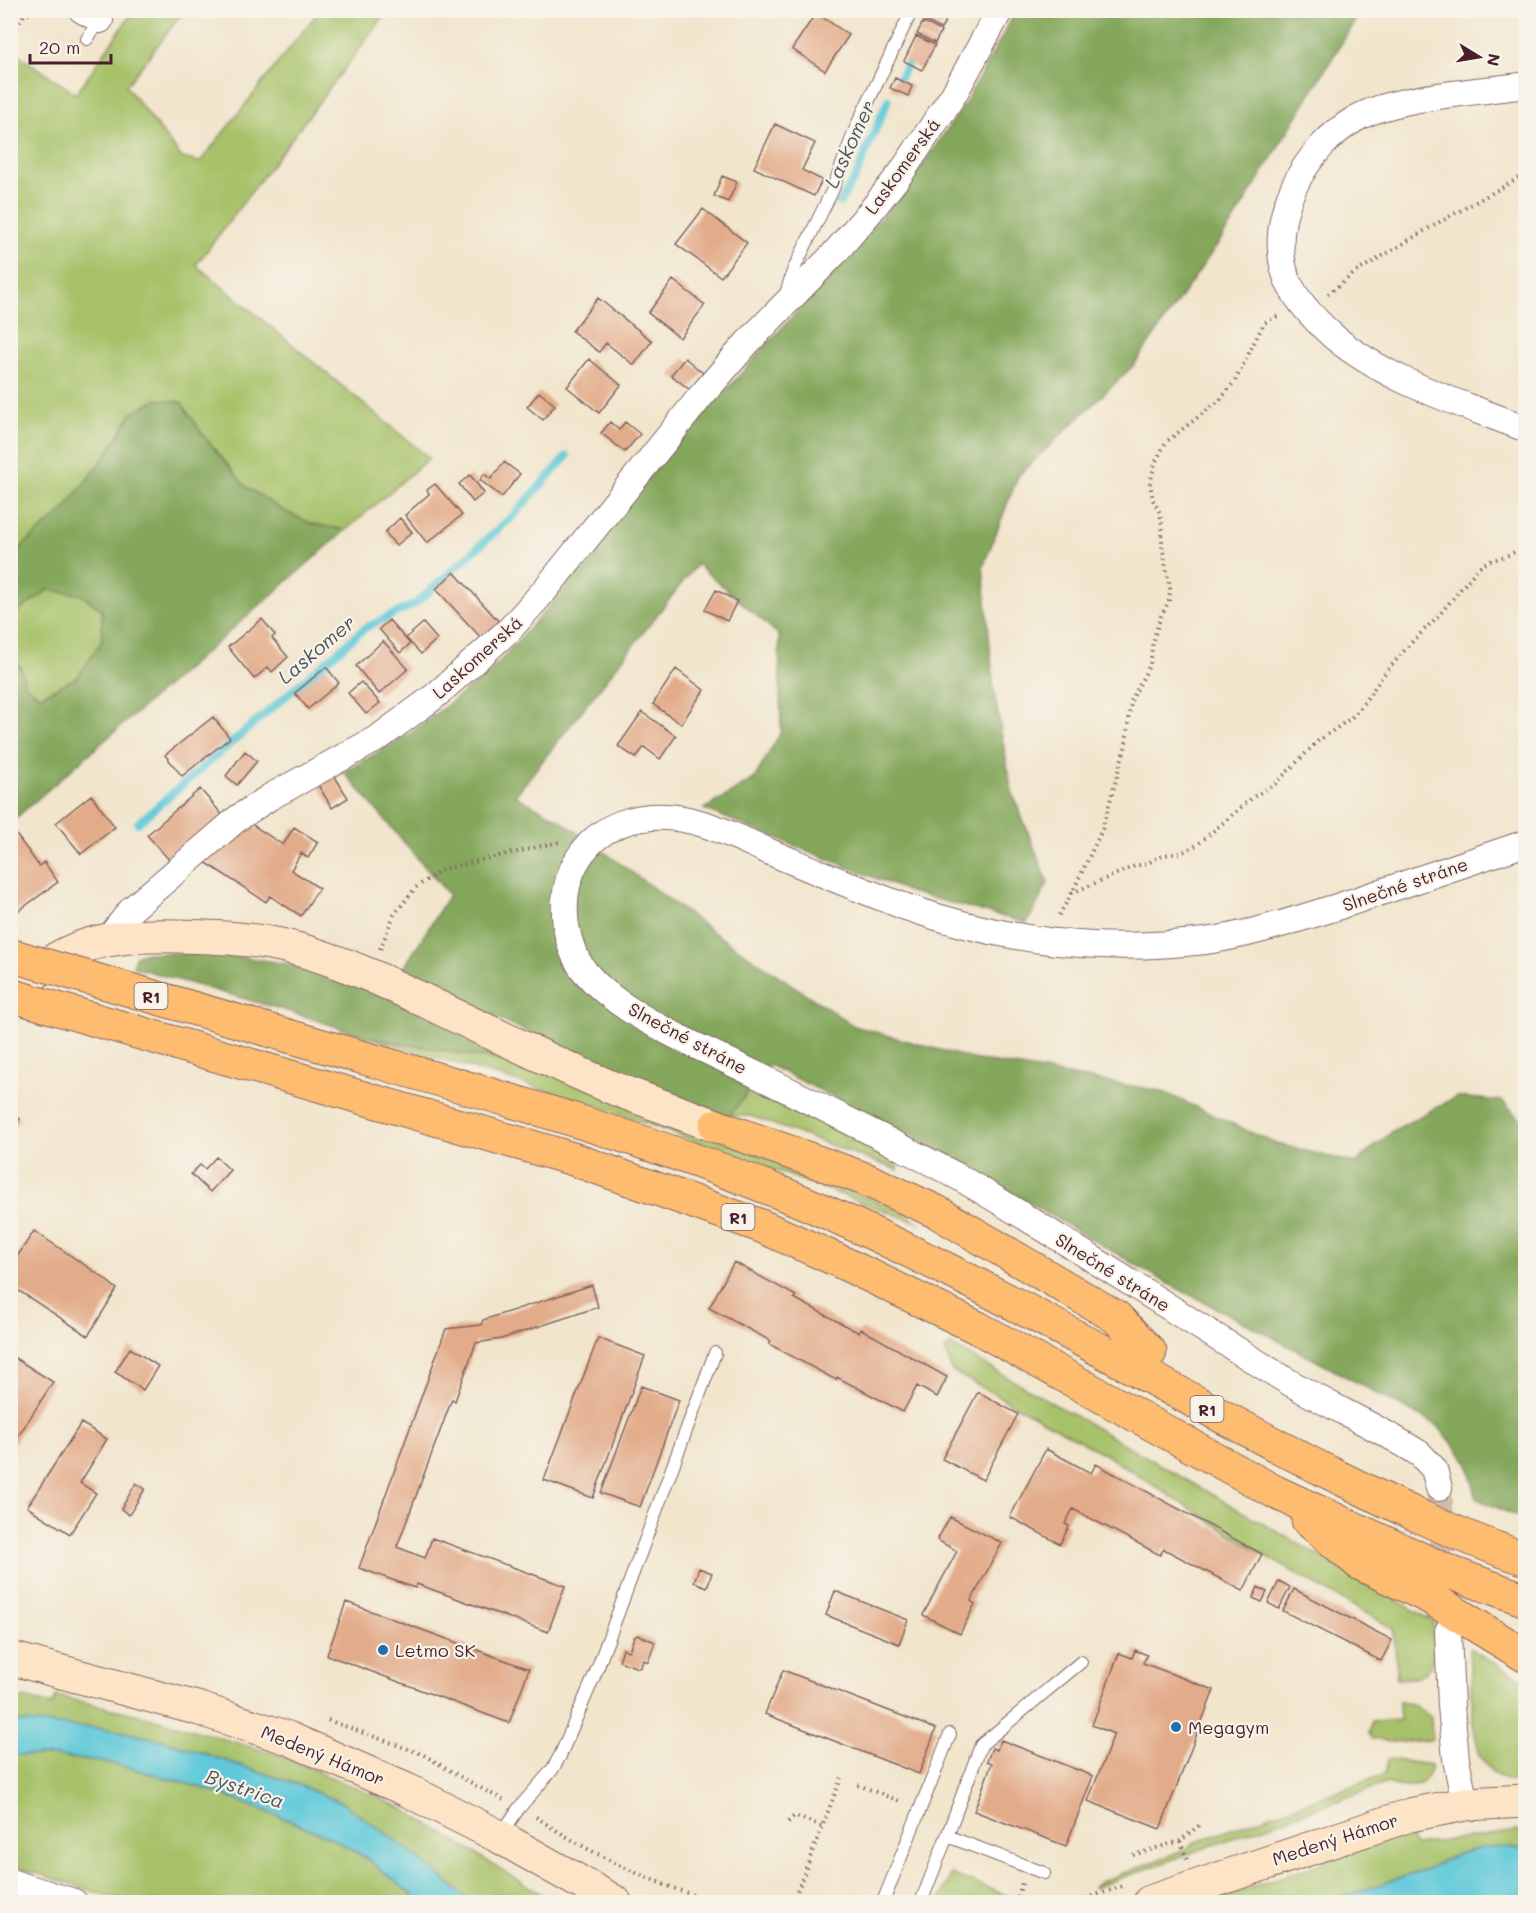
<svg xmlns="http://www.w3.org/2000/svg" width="1536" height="1913" viewBox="0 0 1536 1913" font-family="Mali,sans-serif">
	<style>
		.green { fill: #a6c168; stroke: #78704a; stroke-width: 1.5 }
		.forest { fill: #84a75c; stroke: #676344; stroke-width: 1.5 }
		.water { fill: #5fc9d9; stroke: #547482; stroke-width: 1.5 }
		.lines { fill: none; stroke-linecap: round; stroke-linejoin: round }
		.stream { stroke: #5fc9d9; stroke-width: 8 }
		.building { fill: #e2ab89 }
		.street-tunnel { stroke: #d0bdac; stroke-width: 26; stroke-dasharray: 26 13; stroke-linecap: butt }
		.lane-casing { stroke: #846463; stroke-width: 14 }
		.street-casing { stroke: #846463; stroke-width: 28 }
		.secondary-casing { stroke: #846463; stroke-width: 35 }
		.highway-casing { stroke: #846463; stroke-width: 35 }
		.path { stroke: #846463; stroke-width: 4; stroke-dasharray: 1.5 4.5; stroke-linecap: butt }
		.lane { stroke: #fff; stroke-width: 12 }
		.street { stroke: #fff; stroke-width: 26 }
		.secondary { stroke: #fee4c6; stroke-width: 33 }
		.highway { stroke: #fdbc70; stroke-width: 33 }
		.highway-bridge-casing { stroke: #846463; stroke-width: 35; stroke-linecap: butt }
		.highway-bridge { stroke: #fdbc70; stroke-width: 33 }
		.poi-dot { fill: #1f6fb2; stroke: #f7f3e8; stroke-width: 2 }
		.labels { text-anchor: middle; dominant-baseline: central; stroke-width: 4.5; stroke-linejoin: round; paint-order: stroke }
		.shield { fill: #f7f3e8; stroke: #7e5f64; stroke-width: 1.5 }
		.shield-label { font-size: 16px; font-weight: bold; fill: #4a1f2b }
		.street-label { font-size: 18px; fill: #4a1f2b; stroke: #f7f3e8 }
		.poi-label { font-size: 18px; fill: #4a1f2b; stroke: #f7f3e8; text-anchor: start }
		.water-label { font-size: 20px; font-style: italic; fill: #50525f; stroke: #f7f3e8 }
	</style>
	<rect width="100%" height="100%" fill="#f7f3e8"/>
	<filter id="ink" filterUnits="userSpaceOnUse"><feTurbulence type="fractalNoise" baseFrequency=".0167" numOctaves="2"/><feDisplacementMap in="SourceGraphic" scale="12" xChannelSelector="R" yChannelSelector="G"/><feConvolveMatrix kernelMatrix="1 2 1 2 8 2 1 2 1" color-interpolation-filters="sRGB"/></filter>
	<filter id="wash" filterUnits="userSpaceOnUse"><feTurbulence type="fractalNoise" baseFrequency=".008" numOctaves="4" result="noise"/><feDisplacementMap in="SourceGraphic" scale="24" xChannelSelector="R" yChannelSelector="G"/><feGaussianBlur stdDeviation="1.35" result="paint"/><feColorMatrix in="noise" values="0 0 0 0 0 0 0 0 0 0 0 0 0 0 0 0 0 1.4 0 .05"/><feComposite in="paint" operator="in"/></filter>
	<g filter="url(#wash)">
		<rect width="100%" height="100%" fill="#f1e5cc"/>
		<path class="green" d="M133,11H184L126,86L182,158L200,162L319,11H388L196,265L429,458L346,530L313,524L282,510L245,486L203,435L181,402L132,413L109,451L64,510L11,556L10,327L19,284L10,279L11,50L76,94Z
			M48,590L80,594L102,610V641L78,677L40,696L25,685L21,667L11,660L10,620L20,610Z
			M367,1037L532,1066L904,1212L921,1224L602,1107Z
			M753,1085L812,1114L891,1157L897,1164L898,1170L751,1116H729Z
			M951,1345L1433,1621C1434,1641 1440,1670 1417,1677C1411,1679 1403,1678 1397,1679L1394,1629L1262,1554L1106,1455L952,1371L945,1350Z
			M1469,1648L1525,1681V1781H1507L1494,1774L1480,1756L1474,1730Z
			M10,1695L53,1705L56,1696L152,1718L279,1755L400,1807L554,1902H470L436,1872L395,1840L342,1803L299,1785L166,1741L107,1729L11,1721Z
			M1399,1702L1412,1704L1431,1717L1432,1740L1402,1742L1372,1739L1369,1733L1372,1722L1400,1720Z
			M11,1755L56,1756L115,1764L210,1790L276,1815L327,1836L365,1857L421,1902H126L11,1865Z
			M1388,1759L1431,1765C1426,1790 1408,1790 1387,1783L1093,1888L1098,1883L1186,1849L1193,1843L1385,1774Z
			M1519,1831H1525V1849L1487,1847L1457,1854L1425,1870L1327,1902H1209L1409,1833L1414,1845Z
			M951,1874L1024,1902H939Z"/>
		<path class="forest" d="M1016,11H1361L1230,226L1134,365L1018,476L983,567L994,692L1012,792L1048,883L1027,923L910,892L704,809L754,779L781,732L779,635L697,564L515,796L559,819L713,932L854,1026L972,1059L1161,1091L1274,1143L1355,1163L1394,1130L1456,1097L1502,1101L1525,1123V1520L1477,1499L1467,1461L1438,1426L1261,1331L1169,1284L915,1137L769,1065L729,1116L625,1076L400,974L449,895L344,772L408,735L490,672L560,594L643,483L903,193L964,105Z
			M157,399L181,402L203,435L245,486L282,510L312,524L346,530L11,822V660L21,667L25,685L40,696L78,677L102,641V610L80,594L48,590L20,610L11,620V556L64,510L109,451L132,413Z
			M143,953L220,954L305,966L369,989L532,1066L367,1037L298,1014L133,967L135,956Z"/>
		<path class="water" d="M11,1721L107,1729L166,1741L299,1785L342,1803L395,1840L436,1872L470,1902H421L365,1857L327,1836L276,1815L210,1790L115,1764L56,1756L11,1755Z
			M1487,1847L1525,1849V1895L1487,1902H1327L1425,1870L1457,1854Z"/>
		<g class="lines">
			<path class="stream" d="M900,78L907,64
				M839,203L855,178L888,100
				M138,823L365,628L415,604L515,514L567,456"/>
		</g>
		<g id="blocks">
			<path class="building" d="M929,10H941L949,14L941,29L924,20Z
				M816,13L849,35L825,71L792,49Z
				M923,22L941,31L935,43L917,34Z
				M916,36L935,45L922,70L904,61Z
				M895,78L912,86L908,96L890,88Z
				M775,124L815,143L802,170L822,180L814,196L754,168Z
				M722,176L737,182L728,202L714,196Z
				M703,209L747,243L721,277L676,244Z
				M673,280L705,305L680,338L648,313Z
				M598,298L652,341L634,365L606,343L599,352L572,331Z
				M685,358L703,373L690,390L671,375Z
				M589,359L621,385L599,413L567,387Z
				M539,392L555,405L543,420L527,407Z
				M610,422L619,430L625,422L640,434L625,452L601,433Z
				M504,462L520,474L502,497L480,480L484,474L491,479Z
				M470,475L484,493L473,502L459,484Z
				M435,484L462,515L427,543L405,515L429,494L427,490Z
				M400,518L412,532L396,546L385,532Z
				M454,572L501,624L483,640L436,589Z
				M716,590L737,601L727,621L705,610Z
				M262,619L275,635L272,638L288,657L272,672L268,667L254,679L228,647Z
				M389,620L410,644L400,653L379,629Z
				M423,623L437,639L421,654L406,638Z
				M383,641L408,669L379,694L356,666Z
				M326,667L339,683L308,709L295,693Z
				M676,669L704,690L681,724L653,704Z
				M361,682L380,703L366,714L348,693Z
				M642,712L676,736L660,759L644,747L636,758L618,746Z
				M213,717L230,738L182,776L165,755Z
				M245,751L257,761L237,785L226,776Z
				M334,775L348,798L332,808L318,785Z
				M200,789L225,818L172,863L147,835Z
				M91,795L115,827L81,854L56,823Z
				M247,821L283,845L294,827L318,842L308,858L301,853L291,870L319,888L301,916L270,896L266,902L205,862L231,831L238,836Z
				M15,833L39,866L44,862L58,882L10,917V837Z
				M10,1112L20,1119L10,1132Z
				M216,1157L230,1170L210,1192L191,1174L200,1165L205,1169Z
				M34,1231L101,1276L117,1289L88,1336L10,1285V1267Z
				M734,1262L796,1296L794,1298L859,1333L861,1329L947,1377L937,1397L917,1386L903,1412L837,1377L836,1380L769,1344L771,1341L709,1308Z
				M592,1285L598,1307L501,1339L476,1343L455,1401L452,1399L397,1547L425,1558L432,1538L565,1586L548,1632L417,1584L415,1588L359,1568L446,1329L481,1325L483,1320Z
				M598,1338L645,1356L593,1498L544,1480Z
				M130,1348L158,1366L143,1390L115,1372Z
				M10,1355L53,1382L10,1449Z
				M641,1386L679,1400L640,1507L601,1493Z
				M978,1392L1018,1414L983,1480L942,1459Z
				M81,1423L107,1439L80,1483L96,1493L70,1534L27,1507Z
				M1046,1449L1091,1473L1096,1464L1262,1554L1243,1591L1164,1549L1160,1555L1073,1509L1065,1524L1069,1526L1060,1544L1010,1517Z
				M136,1483L145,1489L129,1515L121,1509Z
				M950,1517L1002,1543L971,1601L975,1604L960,1634L923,1615L957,1551L937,1540Z
				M699,1568L712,1573L707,1587L694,1582Z
				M1279,1581L1290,1587L1279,1609L1268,1603Z
				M1258,1587L1267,1592L1262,1602L1253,1598Z
				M1294,1589L1392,1640L1381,1661L1283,1611Z
				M835,1591L908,1620L899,1644L826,1615Z
				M346,1602L529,1669L509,1723L327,1655Z
				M638,1635L655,1642L648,1662L643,1660L641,1667L638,1668L619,1661L623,1649L629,1651L634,1637Z
				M1135,1650L1147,1655L1143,1663L1214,1690L1160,1829L1088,1801L1114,1734L1092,1725L1119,1653L1132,1658Z
				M783,1670L936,1729L919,1774L765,1714Z
				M1001,1740L1093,1776L1066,1846L974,1811L992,1763L987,1761L992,1748L997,1750Z"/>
		</g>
	</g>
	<g filter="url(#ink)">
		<use href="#blocks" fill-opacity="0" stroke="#846463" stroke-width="1.5"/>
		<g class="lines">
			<path class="street-tunnel" d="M1439,1488L1445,1586"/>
			<g class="lane-casing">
				<path id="lane" d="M87,39L101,19
					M785,297L793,271L832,191L857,125L912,10
					M500,1836L519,1808L552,1770L560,1756L596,1672L715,1353
					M947,1836L981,1745L1081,1662
					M883,1902L950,1734
					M921,1902L947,1836L1044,1873"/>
			</g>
			<g class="street-casing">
				<path id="street" d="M82,10L100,20
					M1526,85C1479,92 1396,96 1357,118C1305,147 1266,217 1286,276C1294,299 1316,321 1334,337C1388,382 1461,403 1526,429
					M109,938L132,909L238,818L270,797L378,738L435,696L510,629L544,591L701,396L747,343L833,255L870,212L901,173L954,94L1000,10
					M1439,1488L1434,1469L1420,1454C1374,1424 1321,1403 1274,1373C1170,1309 1068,1241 962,1179C932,1162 900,1147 869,1131C810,1101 750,1071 690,1043C655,1025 612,1004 586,973C574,959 569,944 566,926C558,868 591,822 651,817C694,814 732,835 770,852C815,871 860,890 906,907C1007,942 1099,953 1205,941C1250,935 1294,920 1337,907C1400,886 1463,864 1526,843
					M1448,1631L1451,1706L1456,1759L1465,1804
					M10,1882L74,1902"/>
			</g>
			<g class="secondary-casing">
				<path id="secondary" d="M10,995C61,944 106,934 176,936C213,937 252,938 289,947C361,965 426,1003 494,1034C535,1053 576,1073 618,1090C651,1102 684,1114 716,1126
					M10,1658L200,1709L288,1738L407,1790L500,1837L615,1902
					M1150,1902L1410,1815L1465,1804L1526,1801"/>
			</g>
			<g class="highway-casing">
				<path id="highway" d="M292,1037C456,1085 622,1129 781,1193C839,1216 896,1244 952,1272C1079,1335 1201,1408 1328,1472C1392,1504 1457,1536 1526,1559
					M281,1074L573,1159L761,1226L835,1259L978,1328L1275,1492L1449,1572L1526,1600
					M716,1126L865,1179L937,1212L1116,1317L1150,1352
					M1308,1520L1359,1563L1431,1598L1526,1656"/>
			</g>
			<path class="path" d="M10,37L24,15L44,10
				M1328,294L1356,272L1429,228L1526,174
				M1072,893L1135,866L1148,863L1164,855L1181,853L1197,845L1253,797L1276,783L1318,741L1351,718L1360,708L1385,673L1411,643L1440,614L1479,567C1495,556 1511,559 1526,543
				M1059,915L1072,893L1102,830L1126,744L1131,701L1150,664L1153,640L1161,616L1169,601L1170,589L1162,545V525L1160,513L1153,500L1150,484L1155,463L1166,442L1220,400L1235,381L1264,323L1280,315
				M380,949L394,915L415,888L443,869L559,842
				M328,1720L422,1754L466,1780L503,1800
				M858,1785L902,1802
				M536,1817C590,1854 653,1884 716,1902
				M788,1822L794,1816L822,1826
				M1180,1841L1187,1860
				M1133,1855L1180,1841L1202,1823
				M793,1902L841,1778
				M1016,1902L1022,1883
				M1075,1902L1126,1885"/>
			<use href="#lane" class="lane"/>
			<use href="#street" class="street"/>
			<use href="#secondary" class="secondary"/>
			<use href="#highway" class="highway"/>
			<g class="highway-bridge-casing">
				<path id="highway-bridge" d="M10,955L292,1037
					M10,995L281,1074"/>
			</g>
			<use href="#highway-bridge" class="highway-bridge"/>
		</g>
	</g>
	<g class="poi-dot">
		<circle cx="383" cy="1650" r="6"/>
		<circle cx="1176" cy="1727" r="6"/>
	</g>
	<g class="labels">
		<g class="shield">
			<rect x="134.5" y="983" width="33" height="26" rx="4.5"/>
			<rect x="721.5" y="1204" width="33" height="26" rx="4.5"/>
			<rect x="1190.5" y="1396" width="33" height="26" rx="4.5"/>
		</g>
		<g class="shield-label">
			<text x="151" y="996">R1</text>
			<text x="738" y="1217">R1</text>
			<text x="1207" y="1409">R1</text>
		</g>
		<g class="street-label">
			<text transform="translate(902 166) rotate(-54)">Laskomerská</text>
			<text transform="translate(477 657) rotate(-42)">Laskomerská</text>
			<text transform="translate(1405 884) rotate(-19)">Slnečné stráne</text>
			<text transform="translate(688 1038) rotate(28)">Slnečné stráne</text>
			<text transform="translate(1113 1272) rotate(32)">Slnečné stráne</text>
			<text transform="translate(323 1755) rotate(22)">Medený Hámor</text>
			<text transform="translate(1335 1839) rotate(-18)">Medený Hámor</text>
		</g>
		<g class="poi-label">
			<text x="395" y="1650">Letmo SK</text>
			<text x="1188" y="1727">Megagym</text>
		</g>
		<g class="water-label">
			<text transform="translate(849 144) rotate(-65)">Laskomer</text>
			<text transform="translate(316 649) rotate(-40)">Laskomer</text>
			<text transform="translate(245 1788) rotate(19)">Bystrica</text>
		</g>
	</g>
	<rect width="1536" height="1913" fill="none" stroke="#f7f3e8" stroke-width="36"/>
	<g transform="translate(1479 57) rotate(101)" stroke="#f7f3e8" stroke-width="4.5" paint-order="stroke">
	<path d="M0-4.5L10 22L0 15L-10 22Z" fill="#4a1f2b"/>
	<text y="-9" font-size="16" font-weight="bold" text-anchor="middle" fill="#4a1f2b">N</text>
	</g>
	<path d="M30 54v9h81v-9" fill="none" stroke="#4a1f2b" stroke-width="3"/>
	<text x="39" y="54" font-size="18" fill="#4a1f2b" stroke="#f7f3e8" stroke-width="4.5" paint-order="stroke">20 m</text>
</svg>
